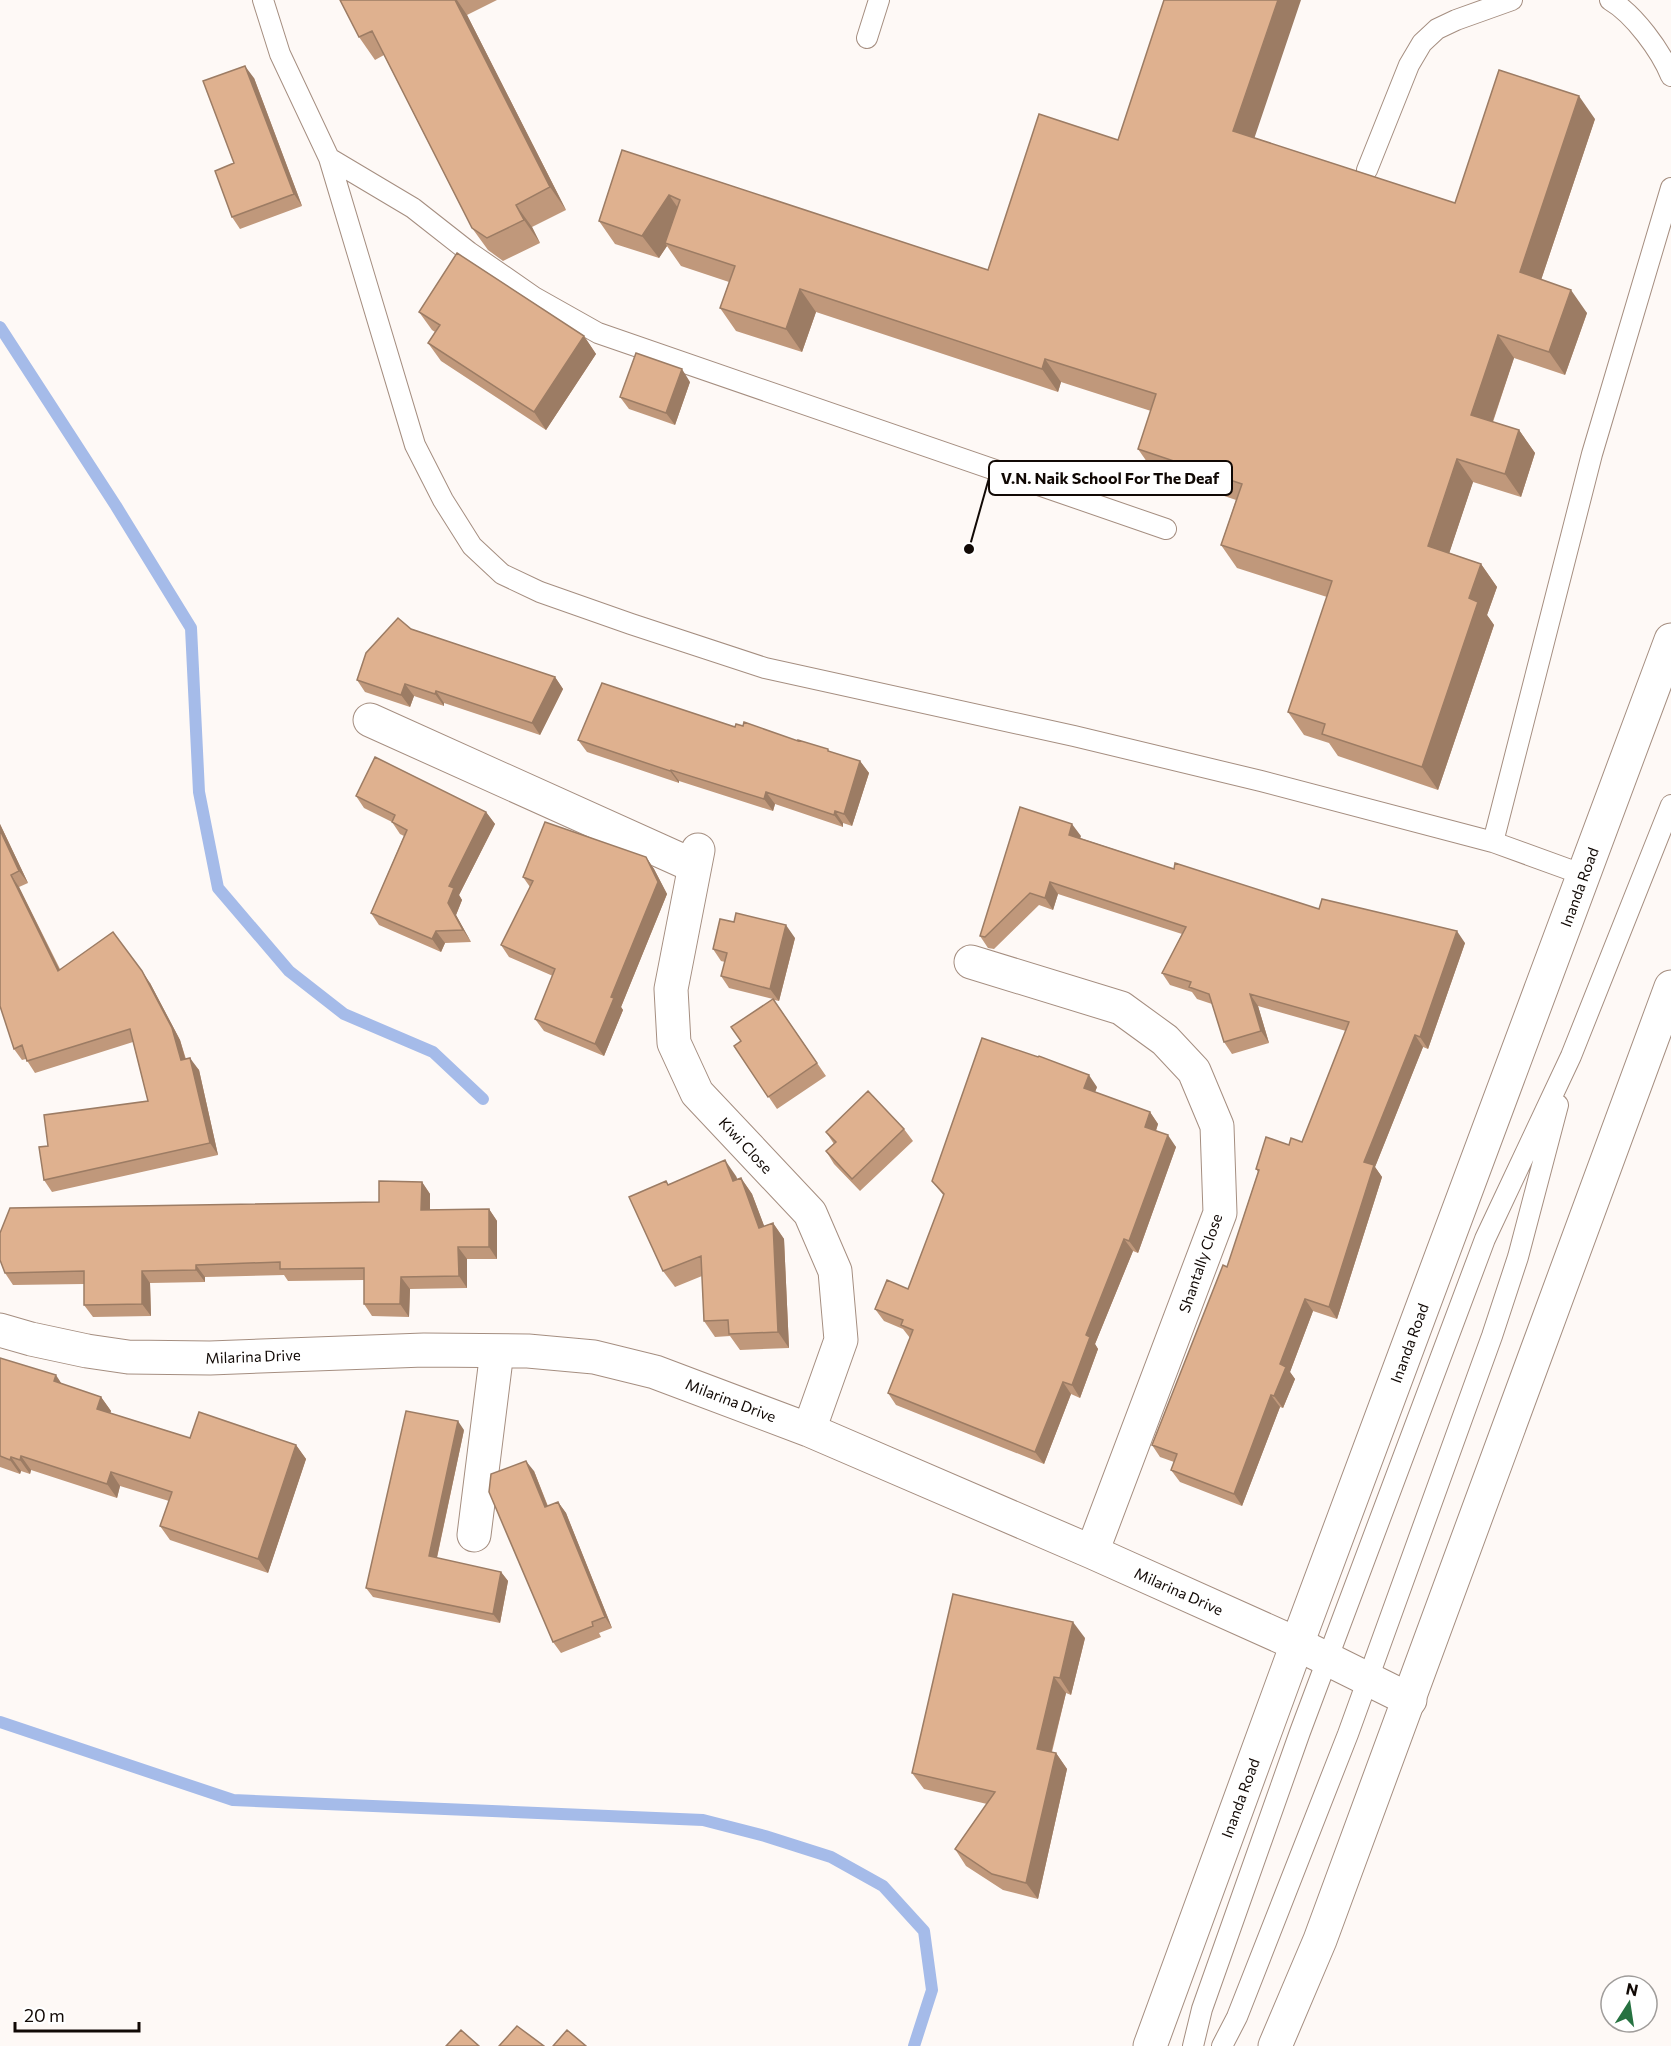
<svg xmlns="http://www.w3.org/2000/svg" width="1671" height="2046" viewBox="0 0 1671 2046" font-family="Commissioner,sans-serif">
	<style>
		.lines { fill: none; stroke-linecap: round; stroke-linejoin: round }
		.stream { stroke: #a5bbe9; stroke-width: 12 }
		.service-casing { stroke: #a58e80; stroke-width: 22 }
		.minor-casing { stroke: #a58e80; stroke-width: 35 }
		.tertiary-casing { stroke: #a58e80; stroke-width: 35 }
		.service { stroke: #fff; stroke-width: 20 }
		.minor { stroke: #fff; stroke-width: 33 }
		.tertiary { stroke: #fff; stroke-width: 33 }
		.wall { fill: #c0987b }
		.shaded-wall { fill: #9c7c64 }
		.building { fill: #dfb18f; stroke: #9c7c64; stroke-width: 1.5 }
		.labels { text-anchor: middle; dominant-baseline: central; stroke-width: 4.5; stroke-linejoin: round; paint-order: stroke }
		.street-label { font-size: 15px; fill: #110905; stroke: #fff }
		.leader { fill: none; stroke: #110905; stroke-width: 2 }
		.callout-dot { fill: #110905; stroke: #fff; stroke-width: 2 }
		.callout { fill: #fff; stroke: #110905; stroke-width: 2 }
		.callout-label { font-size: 16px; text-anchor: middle; font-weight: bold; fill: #110905 }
	</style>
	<rect width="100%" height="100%" fill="#fef9f6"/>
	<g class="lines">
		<path class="stream" d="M0,327L116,506L191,628L199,792L218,888L289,971L344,1014L433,1052L483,1099
			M0,1722L233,1800L703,1820L765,1836L831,1857L883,1886L924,1931L932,1990L914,2046"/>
		<g class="service-casing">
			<path id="service" d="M263,0L280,54L329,158L415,445L443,500L472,546L502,574L540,592L631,624L765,668L1074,736L1261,781L1493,842L1584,875
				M1610,0C1634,14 1661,51 1671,76
				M867,38L879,0
				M329,158L413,208L469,252L534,297L598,333L1166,529
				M1367,170L1409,65L1422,43L1437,29L1456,20L1512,0
				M1493,842L1592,454L1671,188
				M1193,2046L1202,2009L1300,1732L1485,1239L1571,1056L1671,805
				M1222,2046L1237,2017L1348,1734L1492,1336L1518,1257L1558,1105"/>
		</g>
		<g class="minor-casing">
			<path id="minor" d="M370,720L694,866
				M698,850L671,989L674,1043L697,1093L810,1213L835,1271L841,1340L809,1430
				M971,962L1121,1008L1165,1040L1194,1071L1217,1126L1220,1213L1092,1552
				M0,1330L31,1339L87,1351L128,1357L210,1358L424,1350L528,1351L594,1357L655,1372L809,1430L1092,1552L1297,1644L1410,1700
				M474,1535L497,1351"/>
		</g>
		<g class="tertiary-casing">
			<path id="tertiary" d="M1150,2046L1297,1644L1671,640
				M1275,2046L1320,1940L1671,987"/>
		</g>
		<use href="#service" class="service"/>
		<use href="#minor" class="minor"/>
		<use href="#tertiary" class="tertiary"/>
	</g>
	<path class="wall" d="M340,0H497L467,15L566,210L532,227L540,243L503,261L488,250L472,228L384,55L375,60L359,37Z
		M254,78L302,206L240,229L232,217L234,163Z
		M1595,119L1541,280L1587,313L1565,375L1514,358L1493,422L1519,430L1535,453L1521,497L1473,482L1449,553L1481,564L1497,587L1487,615L1494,625L1438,790L1338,756L1329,743L1304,735L1288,712L1327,597L1237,568L1221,545L1236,500L1154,472L1138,449L1151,411L1061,382L1058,392L816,312L802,352L736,331L720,308L729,282L681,266L667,246L659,258L615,244L599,221L622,150L988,270L1118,140L1255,138L1455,203Z
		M419,312L584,336L596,354L546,430L441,361L428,343L435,332L432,330Z
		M690,382L675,425L629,409L620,397Z
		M411,629L555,677L563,689L540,735L444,703V706L414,696L410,707L365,692L357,680Z
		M735,727L830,752L860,761L869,773L852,826L843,823V827L775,804L773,811L679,781V783L587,752L578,740Z
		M356,796L486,812L495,824L459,895L462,900L456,915L471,942L445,943L441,952L379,925L371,913L404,836L400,834L392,822L364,808Z
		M0,824L28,883L19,887L60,969L150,983L180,1040L186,1059L199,1070L218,1155L52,1192L44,1180L48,1146L148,1101L133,1042L35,1073L26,1059L22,1060L14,1049Z
		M1081,836L1080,838L1174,869L1319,909L1465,943L1428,1049L1423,1047L1375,1167L1382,1177L1337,1319L1313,1311L1290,1372L1295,1379L1283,1408L1280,1407L1242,1506L1180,1482L1171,1470L1174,1462L1160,1457L1152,1445L1227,1267L1258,1172L1256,1169L1289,1145L1302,1142L1346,1031L1258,1006L1269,1043L1232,1054L1224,1042L1212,1004L1197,999L1192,992L1170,985L1162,973L1182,934L1058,894L1053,910L1039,905L994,949L988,948L980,936Z
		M646,857L654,869L667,894L621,1007L623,1010L604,1056L544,1031L535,1019L553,976L509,957L501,945L530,887L523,877Z
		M795,938L779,1001L774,1000L826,1076L777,1109L734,1046L741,1041L773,999L729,988L721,976L725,962L721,961L713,949Z
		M1097,1087L1095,1092L1150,1112L1158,1124L1156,1131L1176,1147L1138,1253L1133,1251L1095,1344L1098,1349L1080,1398L1071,1394L1044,1464L896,1405L888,1393L910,1338L903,1329L884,1321L875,1309L908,1289L944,1196L932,1181Z
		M904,1129L913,1141L860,1191L834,1164L826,1151L834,1144L826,1132Z
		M736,1176L737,1179L741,1178L752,1194L764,1226L773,1223L784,1239L789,1348L740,1350L730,1336L715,1337L704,1321L702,1276L675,1287L663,1271L668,1184Z
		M422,1182L430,1194V1210L489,1209L497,1221V1259H467V1288L410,1289L409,1317L372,1316L364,1304V1280L288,1281L284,1275L205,1277V1282L150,1283L151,1316L93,1317L84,1305V1284L13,1285L5,1273L379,1202Z
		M0,1358L62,1384L101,1397L111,1411L110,1413L190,1438L296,1445L306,1459L268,1573L170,1540L160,1526L169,1501L120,1486L117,1498L31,1470L30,1474L21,1471L20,1474L0,1467Z
		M464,1430L437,1558L501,1572L508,1581L500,1623L373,1597L366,1588Z
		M534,1471L548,1506L558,1502L566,1513L612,1628L599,1633L601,1637L561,1653L553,1642Z
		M1085,1638L1071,1695L1066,1693L1052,1752L1056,1753L1067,1769L1038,1899L1003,1890L966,1866L955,1849L987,1804L924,1789L912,1773Z"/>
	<path class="shaded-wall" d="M455,0H457L467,15L566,210L550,187Z
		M1278,0H1301L1249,154L1233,131Z
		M245,66L254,78L302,206L294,194Z
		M1579,96L1595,119L1536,295L1520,272Z
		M669,195L685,218L665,243L667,246L659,258L642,236Z
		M516,205L532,227L540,243L524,220Z
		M800,289L816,312L802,352L786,329Z
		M1571,290L1587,313L1565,375L1549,352Z
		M1498,335L1514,358L1487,438L1471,415Z
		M584,336L596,354L546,430L534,412Z
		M1045,359L1061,382L1058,392L1042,369Z
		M682,369L690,382L675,425L666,413Z
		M1519,430L1535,453L1521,497L1505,474Z
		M1457,459L1473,482L1444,569L1428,546Z
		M1481,564L1497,587L1487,615L1494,625L1438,790L1422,767L1469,598Z
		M555,677L563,689L540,735L532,723Z
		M405,684L414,696L410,707L401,695Z
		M436,691L444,703V706L435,694Z
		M860,761L869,773L852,826L844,814Z
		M671,770L679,781V783L670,771Z
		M766,792L775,804L773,811L764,799Z
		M835,811L843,823V827L834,815Z
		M486,812L495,824L459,895L462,900L456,915L471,942L463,930L448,903L449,886Z
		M0,824L28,883L19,871L0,830Z
		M1072,824L1081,836L1077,847L1069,835Z
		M646,857L654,869L667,894L621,1007L623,1010L604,1056L595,1044L611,997Z
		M11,875L19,887L66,983L58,971Z
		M1050,882L1058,894L1053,910L1045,898Z
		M786,925L795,938L779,1001L770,989Z
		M436,931L445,943L441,952L432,939Z
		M1457,931L1465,943L1428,1049L1420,1037Z
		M142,971L150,983L180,1040L189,1072L181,1060Z
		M1250,994L1258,1006L1269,1043L1261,1031Z
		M1415,1035L1423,1047L1375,1167L1382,1177L1337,1319L1329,1307L1364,1162Z
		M190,1058L199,1070L218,1155L210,1143Z
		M1089,1075L1097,1087L1092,1100L1084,1088Z
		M1150,1112L1158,1124L1153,1139L1145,1127Z
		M1168,1135L1176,1147L1138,1253L1129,1241Z
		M725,1160L736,1176L744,1197L733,1181Z
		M741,1178L752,1194L771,1244L759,1228Z
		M422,1182L430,1194V1222L421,1210Z
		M489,1209L497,1221V1259L489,1247Z
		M773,1223L784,1239L789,1348L778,1332Z
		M1124,1239L1133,1251L1095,1344L1098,1349L1080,1398L1072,1385L1086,1335Z
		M458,1247L467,1259V1288L459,1276Z
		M196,1265L205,1277V1282L196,1270Z
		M142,1271L150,1283L151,1316L142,1304Z
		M401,1277L410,1289L409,1317L400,1304Z
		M1305,1299L1313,1311L1290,1372L1295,1379L1283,1408L1274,1396L1280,1364Z
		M56,1375L65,1389L54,1381Z
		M1063,1382L1071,1394L1044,1464L1035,1452Z
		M1271,1395L1280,1407L1242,1506L1234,1494Z
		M101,1397L111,1411L107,1423L97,1409Z
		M458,1421L464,1430L435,1566L429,1556Z
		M296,1445L306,1459L268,1573L258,1559Z
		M21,1456L31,1470L30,1474L20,1460Z
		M11,1457L21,1471L20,1474L10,1460Z
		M526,1461L534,1471L552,1518L545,1507Z
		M111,1472L120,1486L117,1498L107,1484Z
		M558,1502L566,1513L612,1628L605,1617Z
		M501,1572L508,1581L500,1623L493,1614Z
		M1073,1622L1085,1638L1071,1695L1060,1678Z
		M1054,1677L1066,1693L1048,1765L1037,1749Z
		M1056,1753L1067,1769L1038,1899L1026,1883Z"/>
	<path class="building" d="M340,0H455L550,187L516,205L524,220L487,238L472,228L372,31L359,37Z
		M1164,0H1278L1233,131L1455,203L1499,70L1579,96L1520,272L1571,290L1549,352L1498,335L1471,415L1519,430L1505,474L1457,459L1428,546L1481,564L1469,598L1478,602L1422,767L1322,734L1325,724L1288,712L1332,581L1221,545L1242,484L1138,449L1156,394L1045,359L1042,369L800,289L786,329L720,308L735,266L665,243L680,200L669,195L642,236L599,221L622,150L988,270L1039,114L1118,140Z
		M245,66L294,194L232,217L215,171L234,163L203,81Z
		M457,253L584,336L534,412L428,343L440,325L419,312Z
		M636,353L682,369L666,413L620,397Z
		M398,618L411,629L555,677L532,723L436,691L435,694L405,684L401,695L357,680L366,653Z
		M602,683L735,727L736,724L743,726L744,722L798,741V740L828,749V751L860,761L844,814L835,811L834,815L766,792L764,799L671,770L670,771L578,740Z
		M375,757L486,812L449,886L454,888L448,903L463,930L436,931L432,939L371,913L407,830L392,822L395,815L356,796Z
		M1020,807L1072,824L1069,835L1174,869L1175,863L1319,909L1322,899L1457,931L1420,1037L1415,1035L1364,1162L1374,1165L1329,1307L1305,1299L1280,1364L1286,1367L1274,1396L1271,1395L1234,1494L1171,1470L1177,1454L1152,1445L1223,1265L1227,1267L1259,1170L1256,1169L1266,1137L1289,1145L1291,1138L1302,1142L1349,1022L1250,994L1261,1031L1224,1042L1209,994L1189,987L1191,982L1162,973L1186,927L1050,882L1045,898L1030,893L985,937L980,936Z
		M545,822L646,857L658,882L611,997L614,998L595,1044L535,1019L555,969L501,945L533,881L523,877Z
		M0,830L19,871L11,875L58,971L113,932L142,971L172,1028L181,1060L190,1058L210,1143L44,1180L39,1147L48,1146L44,1115L148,1101L130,1029L27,1061L22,1045L14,1049L0,1006Z
		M736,913L786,925L770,989L721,976L727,953L713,949L720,919L734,922Z
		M773,999L817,1063L768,1097L734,1046L741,1041L731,1027Z
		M982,1038L1038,1057L1039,1056L1089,1075L1084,1088L1150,1112L1145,1127L1168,1135L1129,1241L1124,1239L1086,1335L1090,1337L1072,1385L1063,1382L1035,1452L888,1393L913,1330L901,1325L903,1320L875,1309L887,1280L908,1289L944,1194L932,1181Z
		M868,1091L904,1129L852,1179L826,1151L836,1142L826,1132Z
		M725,1160L733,1181L741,1178L759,1228L773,1223L778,1332L729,1334L728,1320L704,1321L701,1256L663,1271L629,1197L666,1181L668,1185Z
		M379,1181L422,1182L421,1210L489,1209V1247H458L459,1276L401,1277L400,1304H364V1268L280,1269V1262L196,1265V1270L142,1271V1304L84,1305V1271L5,1273L0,1260V1233L10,1208L379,1202Z
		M0,1358L56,1375L54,1381L101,1397L97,1409L190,1438L199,1412L296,1445L258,1559L160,1526L172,1492L111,1472L107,1484L21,1456L20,1460L11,1457L10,1460L0,1456Z
		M406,1411L458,1421L429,1556L501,1572L493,1614L366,1588Z
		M526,1461L545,1507L558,1502L605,1617L592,1622L593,1626L553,1642L489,1492L491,1474Z
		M953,1594L1073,1622L1060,1678L1054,1677L1037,1749L1056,1753L1026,1883L992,1874L955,1849L995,1792L912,1773Z
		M517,2026L544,2046H499Z
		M461,2030L479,2046H446Z
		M567,2030L586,2046H553Z"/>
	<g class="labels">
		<g class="street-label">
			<text transform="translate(1579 887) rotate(-70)">Inanda Road</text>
			<text transform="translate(746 1145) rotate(47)">Kiwi Close</text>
			<text transform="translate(1200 1263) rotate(-71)">Shantally Close</text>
			<text transform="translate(1409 1343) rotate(-70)">Inanda Road</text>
			<text transform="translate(253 1356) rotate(-2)">Milarina Drive</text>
			<text transform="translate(731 1400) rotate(21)">Milarina Drive</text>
			<text transform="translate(1179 1591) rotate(24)">Milarina Drive</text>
			<text transform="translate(1240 1798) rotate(-70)">Inanda Road</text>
		</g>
	</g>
	<path class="leader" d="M969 549L989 478"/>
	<circle class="callout-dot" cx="969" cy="549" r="6"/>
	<rect class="callout" x="989" y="461" width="243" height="34" rx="6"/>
	<g class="callout-label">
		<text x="1110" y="484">V.N. Naik School For The Deaf</text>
	</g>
	<g transform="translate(1629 2004) rotate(12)"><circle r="28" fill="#ffffff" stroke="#a09d9b" stroke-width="1.5"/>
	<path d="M0-4.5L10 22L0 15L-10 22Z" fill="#267241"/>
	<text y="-9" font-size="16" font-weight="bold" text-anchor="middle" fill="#110905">N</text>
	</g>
	<path d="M15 2022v9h124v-9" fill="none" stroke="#110905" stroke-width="3"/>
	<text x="24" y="2022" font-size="18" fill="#110905" stroke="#ffffff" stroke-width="4.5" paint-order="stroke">20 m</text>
</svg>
